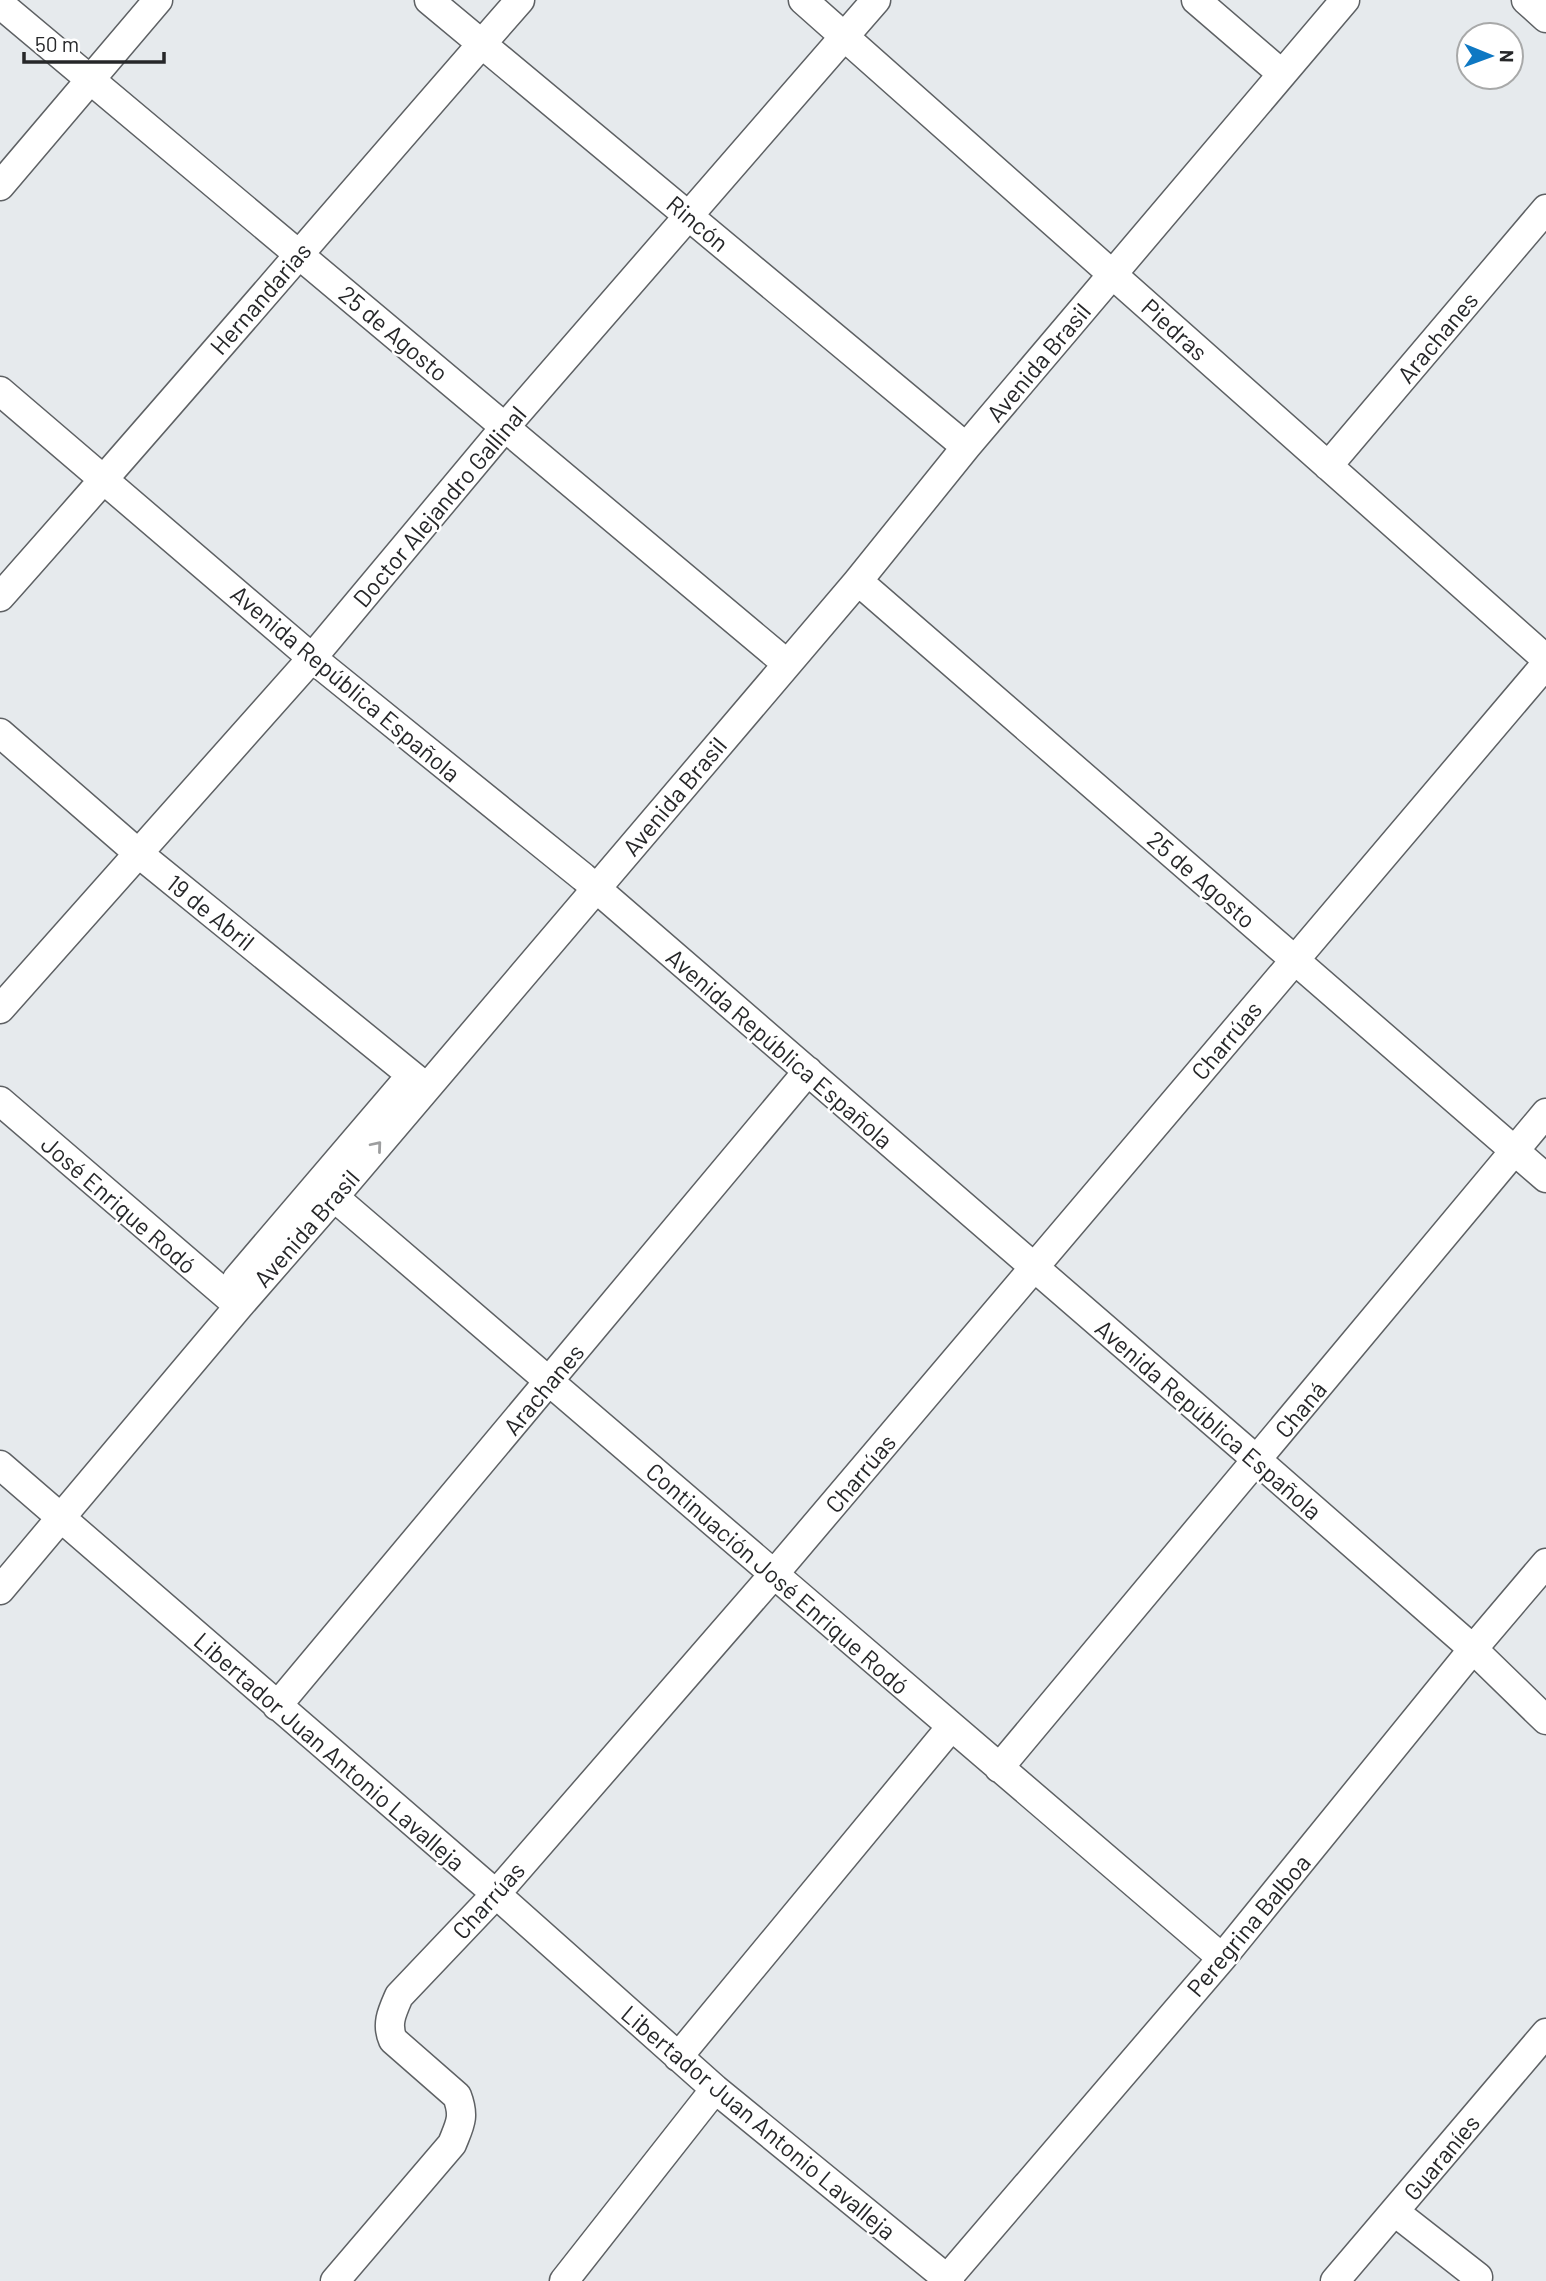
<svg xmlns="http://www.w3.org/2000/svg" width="1546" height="2281" viewBox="0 0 1546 2281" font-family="Barlow,sans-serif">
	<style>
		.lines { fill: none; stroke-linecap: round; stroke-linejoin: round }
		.minor-casing { stroke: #5e6164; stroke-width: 31 }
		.minor { stroke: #fff; stroke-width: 28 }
		.oneway { stroke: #9d9e9f }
		.labels { text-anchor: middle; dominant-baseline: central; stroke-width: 5; stroke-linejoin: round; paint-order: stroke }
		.street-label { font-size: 24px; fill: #262729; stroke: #fff }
	</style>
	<rect width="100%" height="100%" fill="#e6eaed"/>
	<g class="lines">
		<g class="minor-casing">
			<path id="minor" d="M429,0L966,447
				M803,0L1546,659
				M1196,0L1282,74
				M1526,0L1546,18
				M0,4L786,663
				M0,186L158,0
				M0,391L312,658L583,877L1257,1460L1473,1649L1546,1720
				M1328,466L1546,209
				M858,581L1546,1178
				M0,597C175,400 346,199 520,0
				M0,733L138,853L426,1087
				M0,1009L312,658L505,427L876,0
				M0,1101L239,1306
				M334,1197L1222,1958
				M237,1279L406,1081
				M0,1465L496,1894L715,2089L950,2281
				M0,1590L239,1306L334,1197L858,581L966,447L1345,0
				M277,1706L808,1071
				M999,1768L1546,1113
				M678,2057L951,1727
				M1395,2212L1478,2277
				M335,2281L452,2144C460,2124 465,2117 457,2096L393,2040C386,2024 392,2012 399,1996L496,1894L774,1574L1546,664
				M564,2281L715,2089
				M945,2281L1222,1958L1473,1649L1546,1563
				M1335,2281L1546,2033"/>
		</g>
		<use href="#minor" class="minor"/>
	</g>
	<defs><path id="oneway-chevron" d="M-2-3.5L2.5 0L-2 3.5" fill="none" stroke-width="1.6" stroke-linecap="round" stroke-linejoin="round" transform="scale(1.75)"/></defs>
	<use class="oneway" href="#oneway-chevron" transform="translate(377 1146) rotate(-50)"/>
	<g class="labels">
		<g class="street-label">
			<text transform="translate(698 223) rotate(40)">Rincón</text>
			<text transform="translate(260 298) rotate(-49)">Hernandarias</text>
			<text transform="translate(1175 329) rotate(42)">Piedras</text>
			<text transform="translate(394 333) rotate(40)">25 de Agosto</text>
			<text transform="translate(1437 337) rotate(-50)">Arachanes</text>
			<text transform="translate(1038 362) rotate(-50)">Avenida Brasil</text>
			<text transform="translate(439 506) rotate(-50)">Doctor Alejandro Gallinal</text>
			<text transform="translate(346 683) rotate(40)">Avenida República Española</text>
			<text transform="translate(674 796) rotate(-50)">Avenida Brasil</text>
			<text transform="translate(1202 879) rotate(41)">25 de Agosto</text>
			<text transform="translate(211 912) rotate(39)">19 de Abril</text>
			<text transform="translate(1226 1040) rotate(-50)">Charrúas</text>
			<text transform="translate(780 1048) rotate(41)">Avenida República Española</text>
			<text transform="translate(119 1204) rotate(41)">José Enrique Rodó</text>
			<text transform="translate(306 1228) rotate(-49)">Avenida Brasil</text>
			<text transform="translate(543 1389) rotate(-50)">Arachanes</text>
			<text transform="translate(1300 1409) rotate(-50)">Chaná</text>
			<text transform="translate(1209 1419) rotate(41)">Avenida República Española</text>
			<text transform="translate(860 1473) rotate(-50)">Charrúas</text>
			<text transform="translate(778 1578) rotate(41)">Continuación José Enrique Rodó</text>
			<text transform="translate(330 1751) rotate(41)">Libertador Juan Antonio Lavalleja</text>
			<text transform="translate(488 1900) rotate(-48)">Charrúas</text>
			<text transform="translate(1248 1925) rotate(-50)">Peregrina Balboa</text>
			<text transform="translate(759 2122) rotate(40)">Libertador Juan Antonio Lavalleja</text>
			<text transform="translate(1441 2157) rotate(-50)">Guaraníes</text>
		</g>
	</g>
	<g transform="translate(1490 56) rotate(91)"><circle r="33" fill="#ffffff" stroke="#a8a9a9" stroke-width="2"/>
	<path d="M0-5L12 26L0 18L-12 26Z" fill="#0e78c3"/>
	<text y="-10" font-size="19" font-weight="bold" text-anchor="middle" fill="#262729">N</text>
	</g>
	<path d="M24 52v10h140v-10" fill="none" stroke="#262729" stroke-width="3.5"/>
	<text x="35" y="52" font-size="21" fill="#262729" stroke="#ffffff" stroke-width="5" paint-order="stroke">50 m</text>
</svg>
